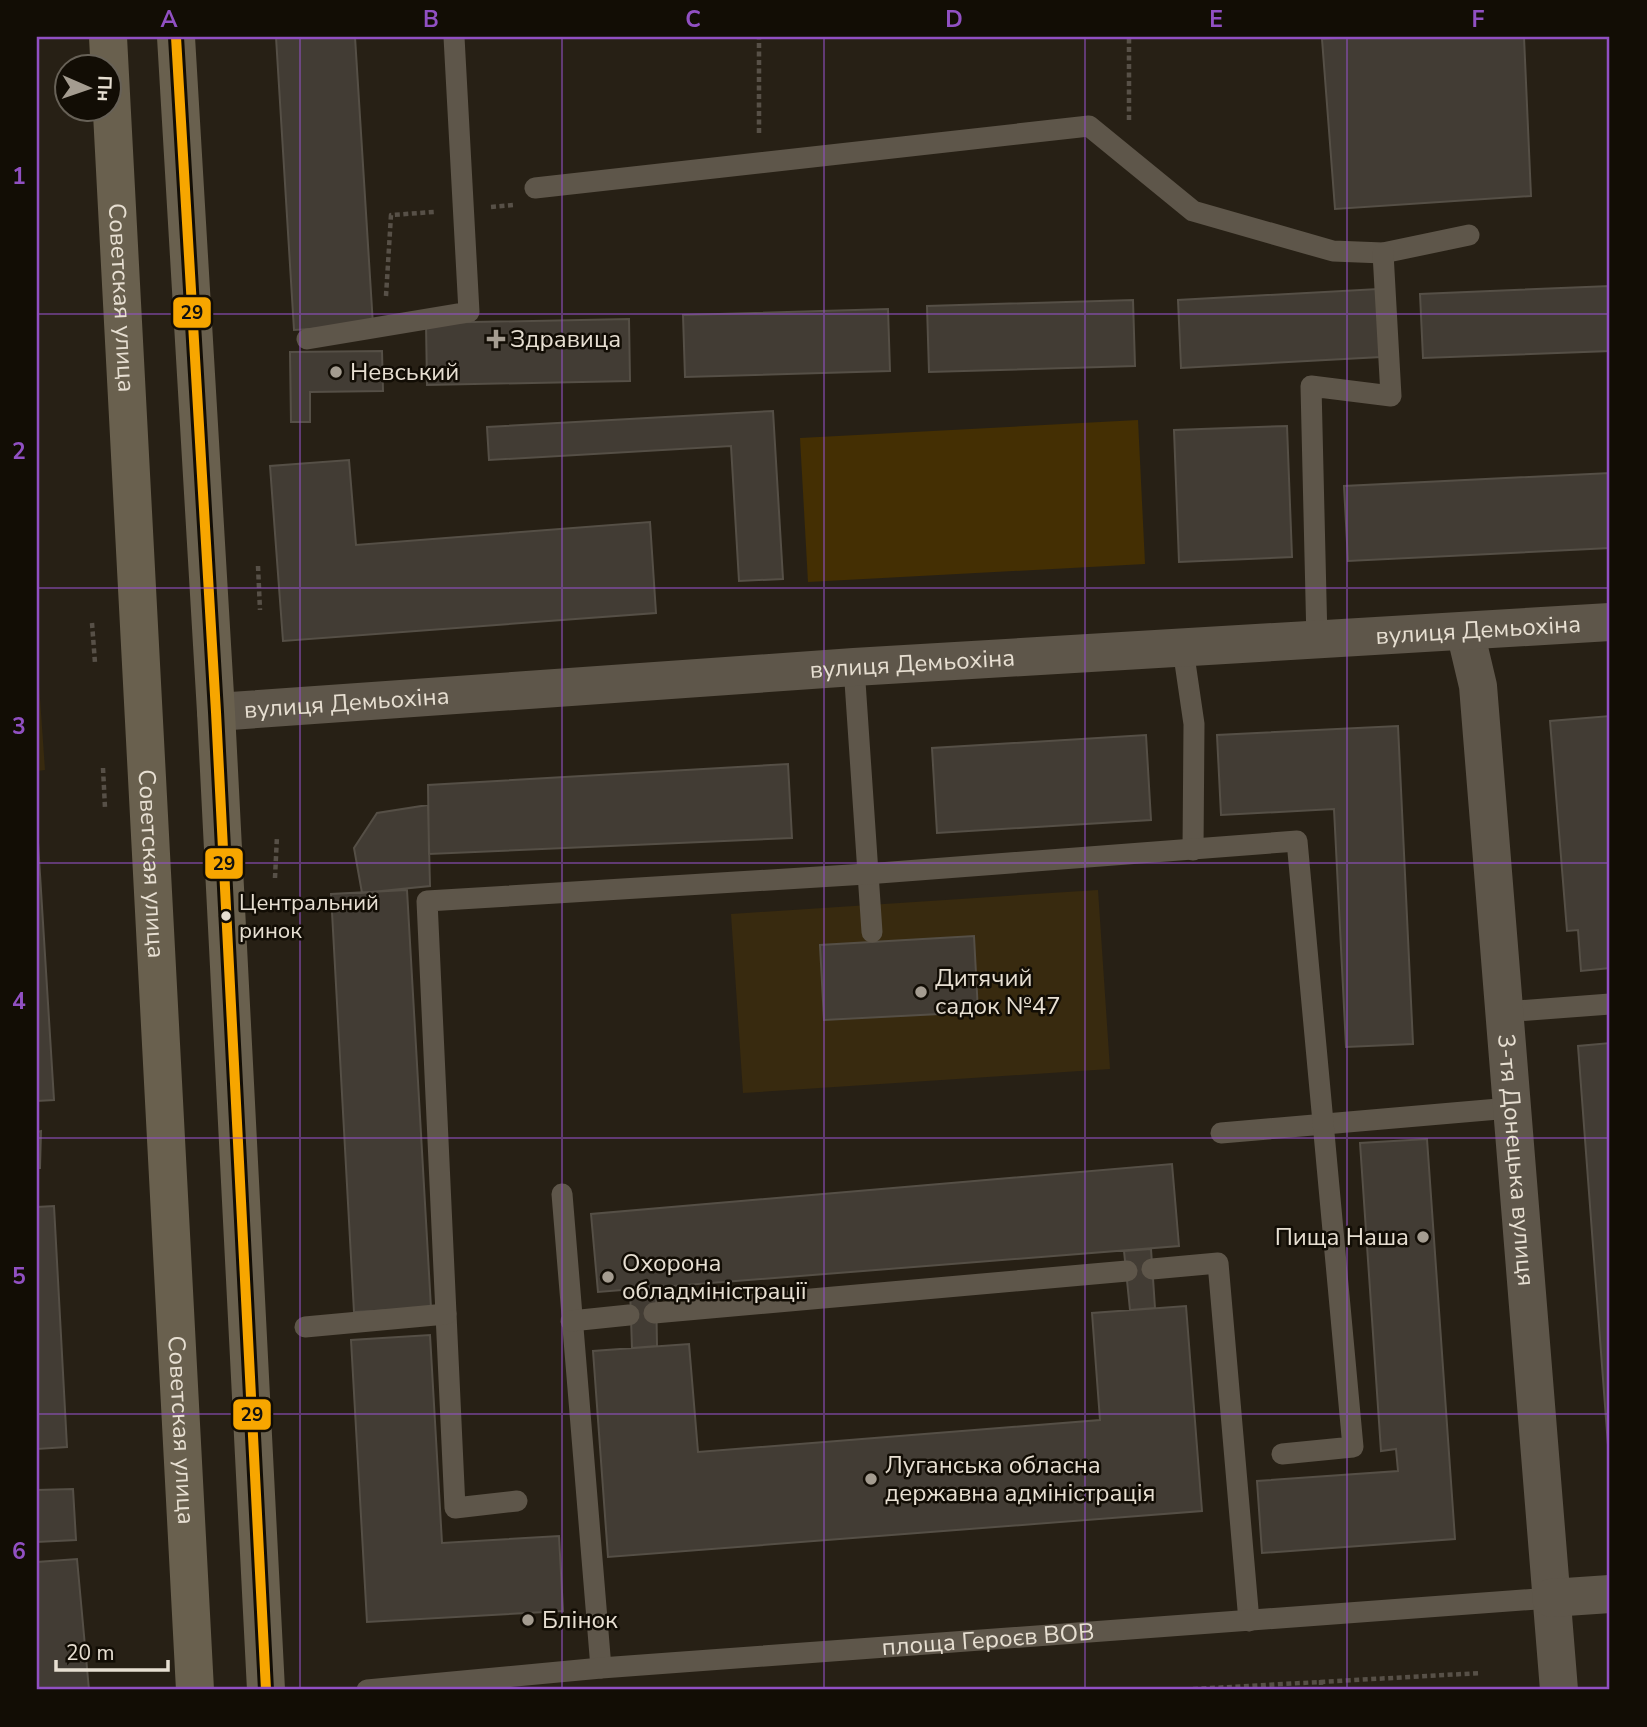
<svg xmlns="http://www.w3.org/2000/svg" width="1647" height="1727" viewBox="0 0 1647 1727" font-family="'Nunito Sans',sans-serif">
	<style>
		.built { fill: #382a0f }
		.green { fill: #442f03 }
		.building { fill: #423c34; stroke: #554f46; stroke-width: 2 }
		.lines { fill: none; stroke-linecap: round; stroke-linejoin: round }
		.path { stroke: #575047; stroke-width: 4.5; stroke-dasharray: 5 3.5; stroke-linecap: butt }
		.service { stroke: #5e564a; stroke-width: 21 }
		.minor { stroke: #5e564a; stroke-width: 38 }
		.primary { stroke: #69604e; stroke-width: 38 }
		.bus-1-casing { stroke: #120d05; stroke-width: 16 }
		.bus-1 { stroke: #f7a600; stroke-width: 10 }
		.grid { fill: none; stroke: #9150c3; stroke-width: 2; stroke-opacity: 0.55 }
		.poi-dot { fill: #a49c90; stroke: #120d05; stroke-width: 2.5 }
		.bus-dot { fill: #e7dfd2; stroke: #120d05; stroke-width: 2.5 }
		.labels { text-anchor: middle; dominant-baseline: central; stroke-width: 5; stroke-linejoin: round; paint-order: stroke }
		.bus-label { font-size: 22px; fill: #e7dfd2; stroke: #120d05; text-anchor: start }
		.street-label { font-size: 24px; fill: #e7dfd2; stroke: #120d05 }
		.poi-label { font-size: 24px; fill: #e7dfd2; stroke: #120d05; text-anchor: start }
		.line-badge { stroke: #120d05; stroke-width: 2.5 }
		.pale-badge-label { font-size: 19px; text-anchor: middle; font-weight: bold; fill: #111 }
		.neatline { fill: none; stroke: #9150c3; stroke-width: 2.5 }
		.grid-label { font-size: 23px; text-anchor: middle; font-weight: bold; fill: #9150c3 }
	</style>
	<rect width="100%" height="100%" fill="#272015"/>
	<path class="built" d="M37,655L45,770L37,771Z
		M1098,890L1110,1069L743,1093L731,914Z"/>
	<path class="green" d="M1138,420L1145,564L808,582L800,438Z"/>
	<path class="building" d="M276,37H355L373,325L294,330Z
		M1356,37H1524L1531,196L1335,209L1322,39Z
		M1610,286V351L1423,358L1420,294Z
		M1378,289L1381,357L1181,368L1178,300Z
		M1133,300L1135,366L929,372L927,306Z
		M888,309L890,371L685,377L683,315Z
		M629,319L630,381L427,385L426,323Z
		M382,351L383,391L310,392V422H291L290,352Z
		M773,411L783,579L739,581L731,446L489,460L487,427Z
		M1287,426L1292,557L1179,562L1174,430Z
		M349,460L356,545L650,522L656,613L283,641L270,466Z
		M1610,473V548L1348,561L1344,486Z
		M1610,716V793H1608L1610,968L1581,971L1578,930L1567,931L1550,721Z
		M1398,726L1413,1044L1346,1047L1334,809L1221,815L1217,735Z
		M1146,735L1151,820L937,833L932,748Z
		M788,764L792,838L429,854L428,785Z
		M428,805L430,886L362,893L354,848L377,813Z
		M37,826L54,1100L37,1101Z
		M407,890L431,1308L354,1312L331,894Z
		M974,936L978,1012L824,1020L820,945Z
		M1610,1043V1472L1578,1046Z
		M41,1131L40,1168H37V1132Z
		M1427,1139L1455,1539L1262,1553L1257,1481L1398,1471L1396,1449L1381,1451L1360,1143Z
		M1172,1164L1179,1246L598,1292L591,1214Z
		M54,1206L67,1447L37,1449V1207Z
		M1151,1249L1155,1308L1130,1310L1124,1251Z
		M656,1287L657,1346L632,1348L630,1289Z
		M1186,1306L1202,1511L608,1557L593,1351L689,1344L698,1452L1100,1420L1092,1313Z
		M430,1335L442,1543L559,1536L563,1611L367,1622L351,1340Z
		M73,1489L76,1540L37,1542V1490Z
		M77,1559L89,1690H37V1562Z"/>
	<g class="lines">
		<path class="path" d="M1129,120V37
			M759,133V37
			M491,207L514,205
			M386,296L391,215L434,212
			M258,566L260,610
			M92,623L95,663
			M103,768L105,808
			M275,878L277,836
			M1321,1680V1690
			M1176,1690L1481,1673"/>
		<g class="service">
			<path d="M535,188L1089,126L1193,211L1333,251L1383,253L1469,235"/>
			<path d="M307,339L469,312L454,37"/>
			<path d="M1317,641L1311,386L1391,396L1383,253"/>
			<path d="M1183,649L1194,724L1193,850"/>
			<path d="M854,667L872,932"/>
			<path d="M1504,1012L1610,1004"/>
			<path d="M1221,1133L1510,1108"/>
			<path d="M562,1194L601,1668"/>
			<path d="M1152,1269L1218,1263L1249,1621"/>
			<path d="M654,1313L1127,1271"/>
			<path d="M446,1314L455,1508L517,1501"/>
			<path d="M571,1321L629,1315"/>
			<path d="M305,1327L446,1314L427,901L866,874L1297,841L1353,1447L1282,1454"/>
			<path id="s1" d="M367,1690L601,1668L1551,1598"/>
		</g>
		<g class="minor">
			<path id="s2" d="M1465,631L1478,686L1559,1690"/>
			<path id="s3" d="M216,712L854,667L1610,622"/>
			<path d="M1551,1598L1610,1594"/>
		</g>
		<g class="primary">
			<path id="s4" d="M108,37L195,1690"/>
			<path d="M176,37L216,712L266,1690"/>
		</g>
		<g class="bus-1-casing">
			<path id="bus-1" d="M176,37L216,712L266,1690"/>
		</g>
		<use href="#bus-1" class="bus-1"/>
	</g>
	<path class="grid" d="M300,37V1690M562,37V1690M824,37V1690M1085,37V1690M1347,37V1690M37,314H1610M37,588H1610M37,863H1610M37,1138H1610M37,1414H1610"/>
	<g class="poi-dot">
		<path d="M492.5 328.5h7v7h7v7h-7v7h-7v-7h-7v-7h7z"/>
		<circle cx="336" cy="372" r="7"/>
		<circle cx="921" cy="992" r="7"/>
		<circle cx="1423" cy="1237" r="7"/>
		<circle cx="608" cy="1277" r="7"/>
		<circle cx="871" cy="1479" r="7"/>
		<circle cx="528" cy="1620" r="7"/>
	</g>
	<circle class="bus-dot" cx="226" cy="916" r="6"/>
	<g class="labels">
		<g class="bus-label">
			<text x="239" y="903">Центральний<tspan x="239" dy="28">ринок</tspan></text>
		</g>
		<g class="street-label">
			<text stroke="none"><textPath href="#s4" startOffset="261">Советская улица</textPath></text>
			<text stroke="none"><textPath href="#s3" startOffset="1265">вулиця Демьохіна</textPath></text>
			<text stroke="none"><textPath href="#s3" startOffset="698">вулиця Демьохіна</textPath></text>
			<text stroke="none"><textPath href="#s3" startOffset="131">вулиця Демьохіна</textPath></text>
			<text stroke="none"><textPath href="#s4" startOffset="828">Советская улица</textPath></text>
			<text stroke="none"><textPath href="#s2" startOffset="532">3-тя Донецька вулиця</textPath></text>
			<text stroke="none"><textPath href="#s4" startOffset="1395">Советская улица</textPath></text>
			<text stroke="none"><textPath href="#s1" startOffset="623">площа Героєв ВОВ</textPath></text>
		</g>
		<g class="poi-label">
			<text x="510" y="339">Здравица</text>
			<text x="350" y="372">Невський</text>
			<text x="935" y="978">Дитячий<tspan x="935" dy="28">садок №47</tspan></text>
			<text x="1409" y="1237" text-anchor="end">Пища Наша</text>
			<text x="622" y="1263">Охорона<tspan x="622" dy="28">обладміністрації</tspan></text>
			<text x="885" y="1465">Луганська обласна<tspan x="885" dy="28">державна адміністрація</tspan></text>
			<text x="542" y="1620">Блінок</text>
		</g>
	</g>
	<g class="line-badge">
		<rect x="172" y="296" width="40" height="33" rx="7" fill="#f7a600"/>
		<rect x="204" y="847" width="40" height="33" rx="7" fill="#f7a600"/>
		<rect x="232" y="1398" width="40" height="33" rx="7" fill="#f7a600"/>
	</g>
	<g class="pale-badge-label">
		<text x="192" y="319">29</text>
		<text x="224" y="870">29</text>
		<text x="252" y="1421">29</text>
	</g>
	<rect width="1647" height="1727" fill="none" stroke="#120d05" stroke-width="77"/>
	<g transform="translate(88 88) rotate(92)"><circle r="33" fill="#120d05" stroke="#676157" stroke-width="2"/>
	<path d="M0-5L12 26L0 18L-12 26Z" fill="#a49c90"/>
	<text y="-10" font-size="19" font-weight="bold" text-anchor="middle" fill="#e7dfd2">Пн</text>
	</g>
	<path d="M56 1660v10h112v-10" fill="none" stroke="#e7dfd2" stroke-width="3.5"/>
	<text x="66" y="1660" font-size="21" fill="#e7dfd2" stroke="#120d05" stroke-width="5" paint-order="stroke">20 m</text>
	<rect x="38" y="38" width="1570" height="1650" class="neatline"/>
	<g class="grid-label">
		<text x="169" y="27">A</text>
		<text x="431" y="27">B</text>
		<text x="693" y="27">C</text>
		<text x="954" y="27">D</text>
		<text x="1216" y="27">E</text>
		<text x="1478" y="27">F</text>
		<text x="19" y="184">1</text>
		<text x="19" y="459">2</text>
		<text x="19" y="734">3</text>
		<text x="19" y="1009">4</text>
		<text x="19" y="1284">5</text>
		<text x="19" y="1559">6</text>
	</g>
</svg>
